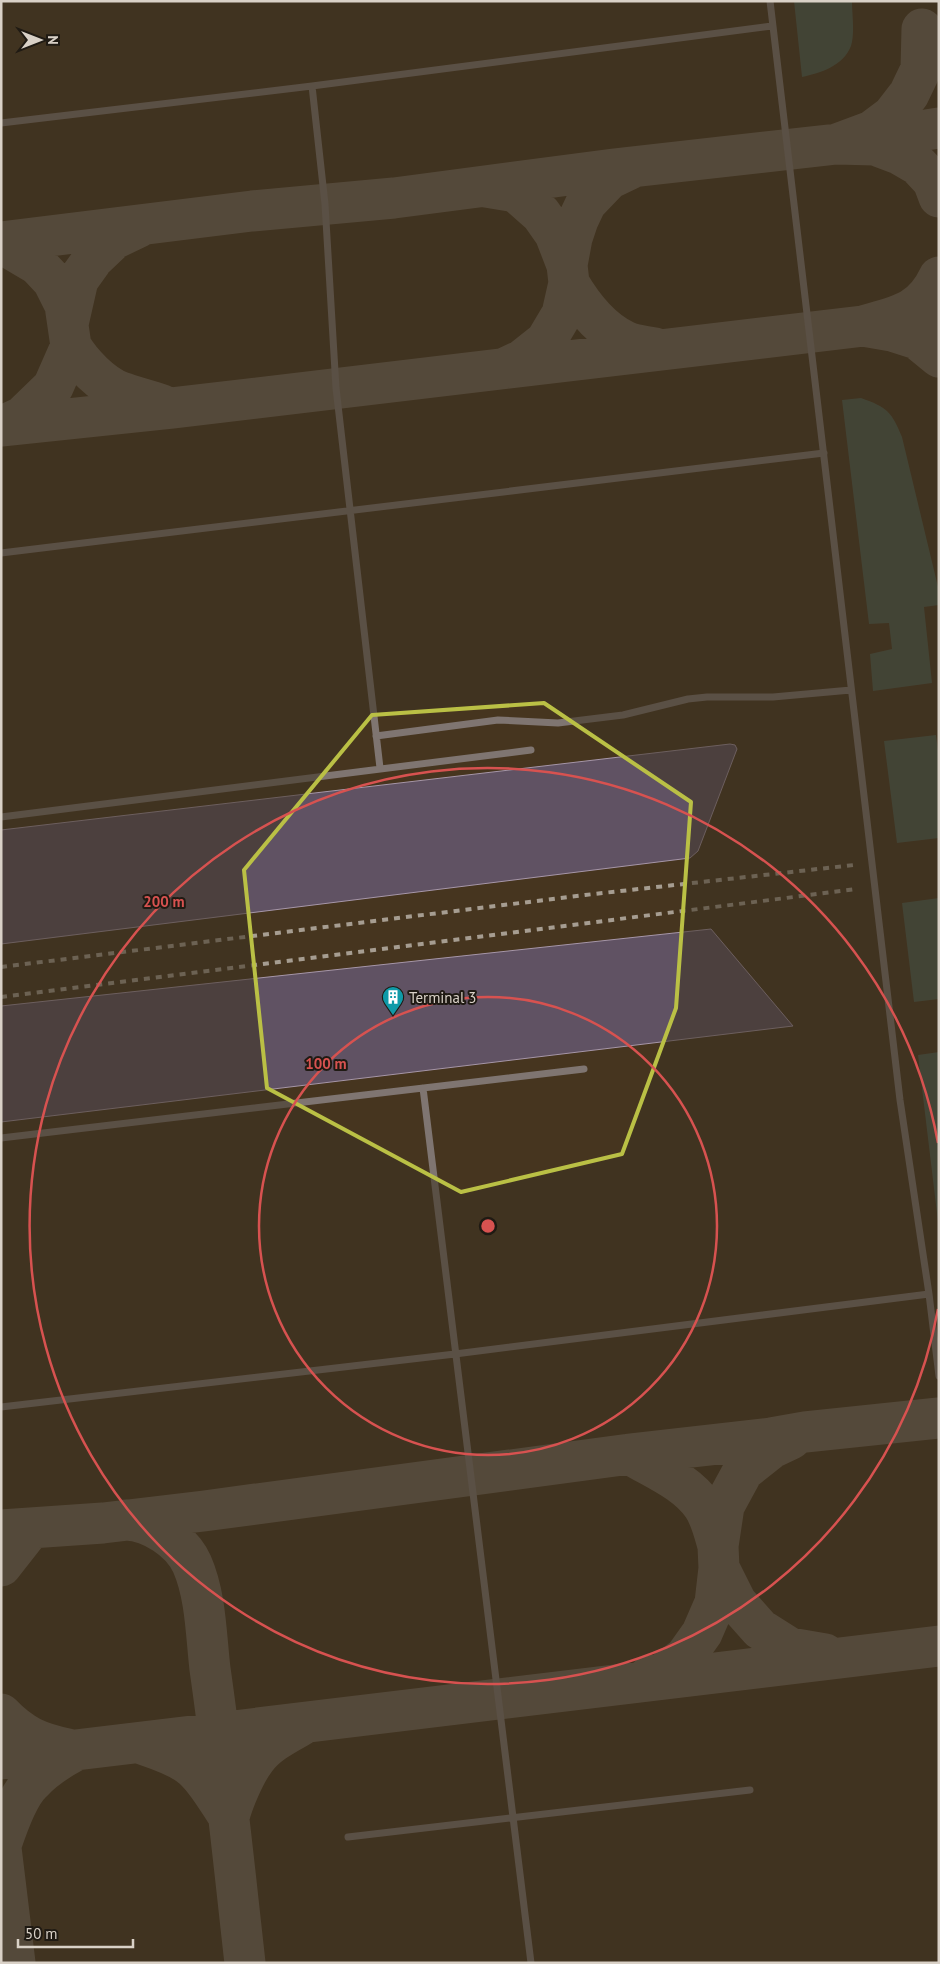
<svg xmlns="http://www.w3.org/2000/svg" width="940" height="1964" viewBox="0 0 940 1964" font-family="'PT Sans',sans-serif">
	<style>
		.built { fill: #46351f }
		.green { fill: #4b5b4e }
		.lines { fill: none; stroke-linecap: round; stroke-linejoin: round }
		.taxiway { stroke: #726759; stroke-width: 41 }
		.building { fill: #605263; stroke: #a696a8 }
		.service { stroke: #7f7571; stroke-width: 7 }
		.rail { stroke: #a69d91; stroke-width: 4; stroke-dasharray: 6 6; stroke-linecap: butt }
		.marked { fill: none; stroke: #bac045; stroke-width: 4; stroke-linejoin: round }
		.ring { fill: none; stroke: #d75250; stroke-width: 2.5 }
		.labels { text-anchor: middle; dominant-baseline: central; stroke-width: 4; stroke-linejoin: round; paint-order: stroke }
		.poi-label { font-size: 15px; fill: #d9d1c7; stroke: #1f1a13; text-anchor: start }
		.centre { fill: #d75250; stroke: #1f1a13; stroke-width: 2.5 }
		.ring-label { font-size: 15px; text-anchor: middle; font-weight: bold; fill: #d75250; stroke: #1f1a13; stroke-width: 4; stroke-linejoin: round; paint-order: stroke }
	</style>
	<rect width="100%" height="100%" fill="#3d3121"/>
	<path class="built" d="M1,1H939V1963H1Z"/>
	<path class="green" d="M794,1H852C852,14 855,33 851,46C843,66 821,73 802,77Z
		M861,398C887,407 892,412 902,437L939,591V605L924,607L932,683L873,691L870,654L892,649L889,623L869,624L842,400Z
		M936,735L939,758V838L897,843L884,741Z
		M939,898V999L914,1002L902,903Z
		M939,1052V1230L918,1055Z"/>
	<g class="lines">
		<path class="taxiway" d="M922,29L921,69L909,94L892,116L872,131L837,144L875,145L899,154L918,165L933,181L939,197
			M486,187L516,192L541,214L555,234L567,265L569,283L562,314L546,341L522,360L507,367
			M1,242L252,211L394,198L614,169L837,144L939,128
			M1,243L38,265L53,281L65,305L71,346L53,387L22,417L2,426
			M567,265L572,238L578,220L586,203L609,179L632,168
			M939,277C922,313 898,316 863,326L892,331L917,339L939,357
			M569,283C583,307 600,329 625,341C634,346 646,346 655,348
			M68,324L78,280L93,259L114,239L139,227
			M71,346C81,363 102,385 121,392C135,397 149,400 162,405
			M1,426L172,408L939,317
			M791,1439L772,1448L743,1471L724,1506L718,1546L719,1568L736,1602L760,1629L790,1648L825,1654
			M630,1454C654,1469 686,1481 703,1506C711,1518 714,1532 718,1546
			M126,1520C151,1521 181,1540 192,1564C206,1596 206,1635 210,1669C224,1766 234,1865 245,1963
			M1,1530L103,1523L204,1511L630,1454L771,1438L805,1432L939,1418
			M1,1566L30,1529
			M648,1677L663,1673L685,1657L702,1633L715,1603L719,1568
			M1,1714C22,1736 39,1743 68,1749
			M139,1743C156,1749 174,1754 189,1765C205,1776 218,1801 229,1817C233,1801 245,1773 255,1760C266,1744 286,1734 302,1725
			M1,1759L939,1646
			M1,1845C7,1827 18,1795 32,1782C44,1769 58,1760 73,1752
			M1,1848L15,1963"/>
	</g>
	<path class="building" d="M730,744L735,745L737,749L698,851L690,858L1,944V830Z
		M711,929L793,1026L1,1122V1006Z"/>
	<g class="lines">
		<path class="service" d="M770,1L900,1100L929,1294L939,1376
			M312,86L325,204L336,388L380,768
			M1,123L312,86L772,26
			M1,553L824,453
			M376,736L498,720L558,723L623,715L688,699L707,697H773L851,690
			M1,817L531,750
			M423,1088L531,1963
			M1,1138L584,1069
			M1,1407L455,1354L929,1294
			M348,1837L750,1790"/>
		<path class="rail" d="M1,967L585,895L854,865
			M1,997L857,889"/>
	</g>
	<path d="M0 0H940V1964H0ZM544,703L691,802L676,1008L622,1154L461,1192L267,1088L244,870L372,715Z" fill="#3d3121" fill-opacity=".55" fill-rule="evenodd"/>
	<path class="marked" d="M544,703L691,802L676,1008L622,1154L461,1192L267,1088L244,870L372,715Z"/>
	<g class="ring">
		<circle cx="488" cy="1226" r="229"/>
		<path d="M938 1309A458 458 0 1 1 938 1143"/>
	</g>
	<defs>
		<g id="building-pin" transform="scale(1.125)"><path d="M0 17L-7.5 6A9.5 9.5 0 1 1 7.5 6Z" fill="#0f9aa8" stroke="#1f1a13"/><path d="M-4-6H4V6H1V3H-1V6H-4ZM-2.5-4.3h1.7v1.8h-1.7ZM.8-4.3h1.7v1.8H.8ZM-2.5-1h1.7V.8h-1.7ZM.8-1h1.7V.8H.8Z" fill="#fff"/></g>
	</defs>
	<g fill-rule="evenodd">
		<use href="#building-pin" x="393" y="997"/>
	</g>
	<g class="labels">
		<g class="poi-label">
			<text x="409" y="997">Terminal 3</text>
		</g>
	</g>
	<circle cx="488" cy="1226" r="8" class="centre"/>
	<g class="ring-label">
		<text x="164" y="907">200 m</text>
		<text x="326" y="1069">100 m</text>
	</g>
	<rect width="940" height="1964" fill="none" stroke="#d9d1c7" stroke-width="5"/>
	<g transform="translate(40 40) rotate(90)" stroke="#1f1a13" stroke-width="4" paint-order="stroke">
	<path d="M0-4L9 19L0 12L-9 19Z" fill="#d9d1c7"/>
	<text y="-8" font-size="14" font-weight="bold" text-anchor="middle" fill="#d9d1c7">N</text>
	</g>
	<path d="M18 1939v8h115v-8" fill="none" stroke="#d9d1c7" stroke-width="2.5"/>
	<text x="25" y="1939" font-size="15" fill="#d9d1c7" stroke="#1f1a13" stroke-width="4" paint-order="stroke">50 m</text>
</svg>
